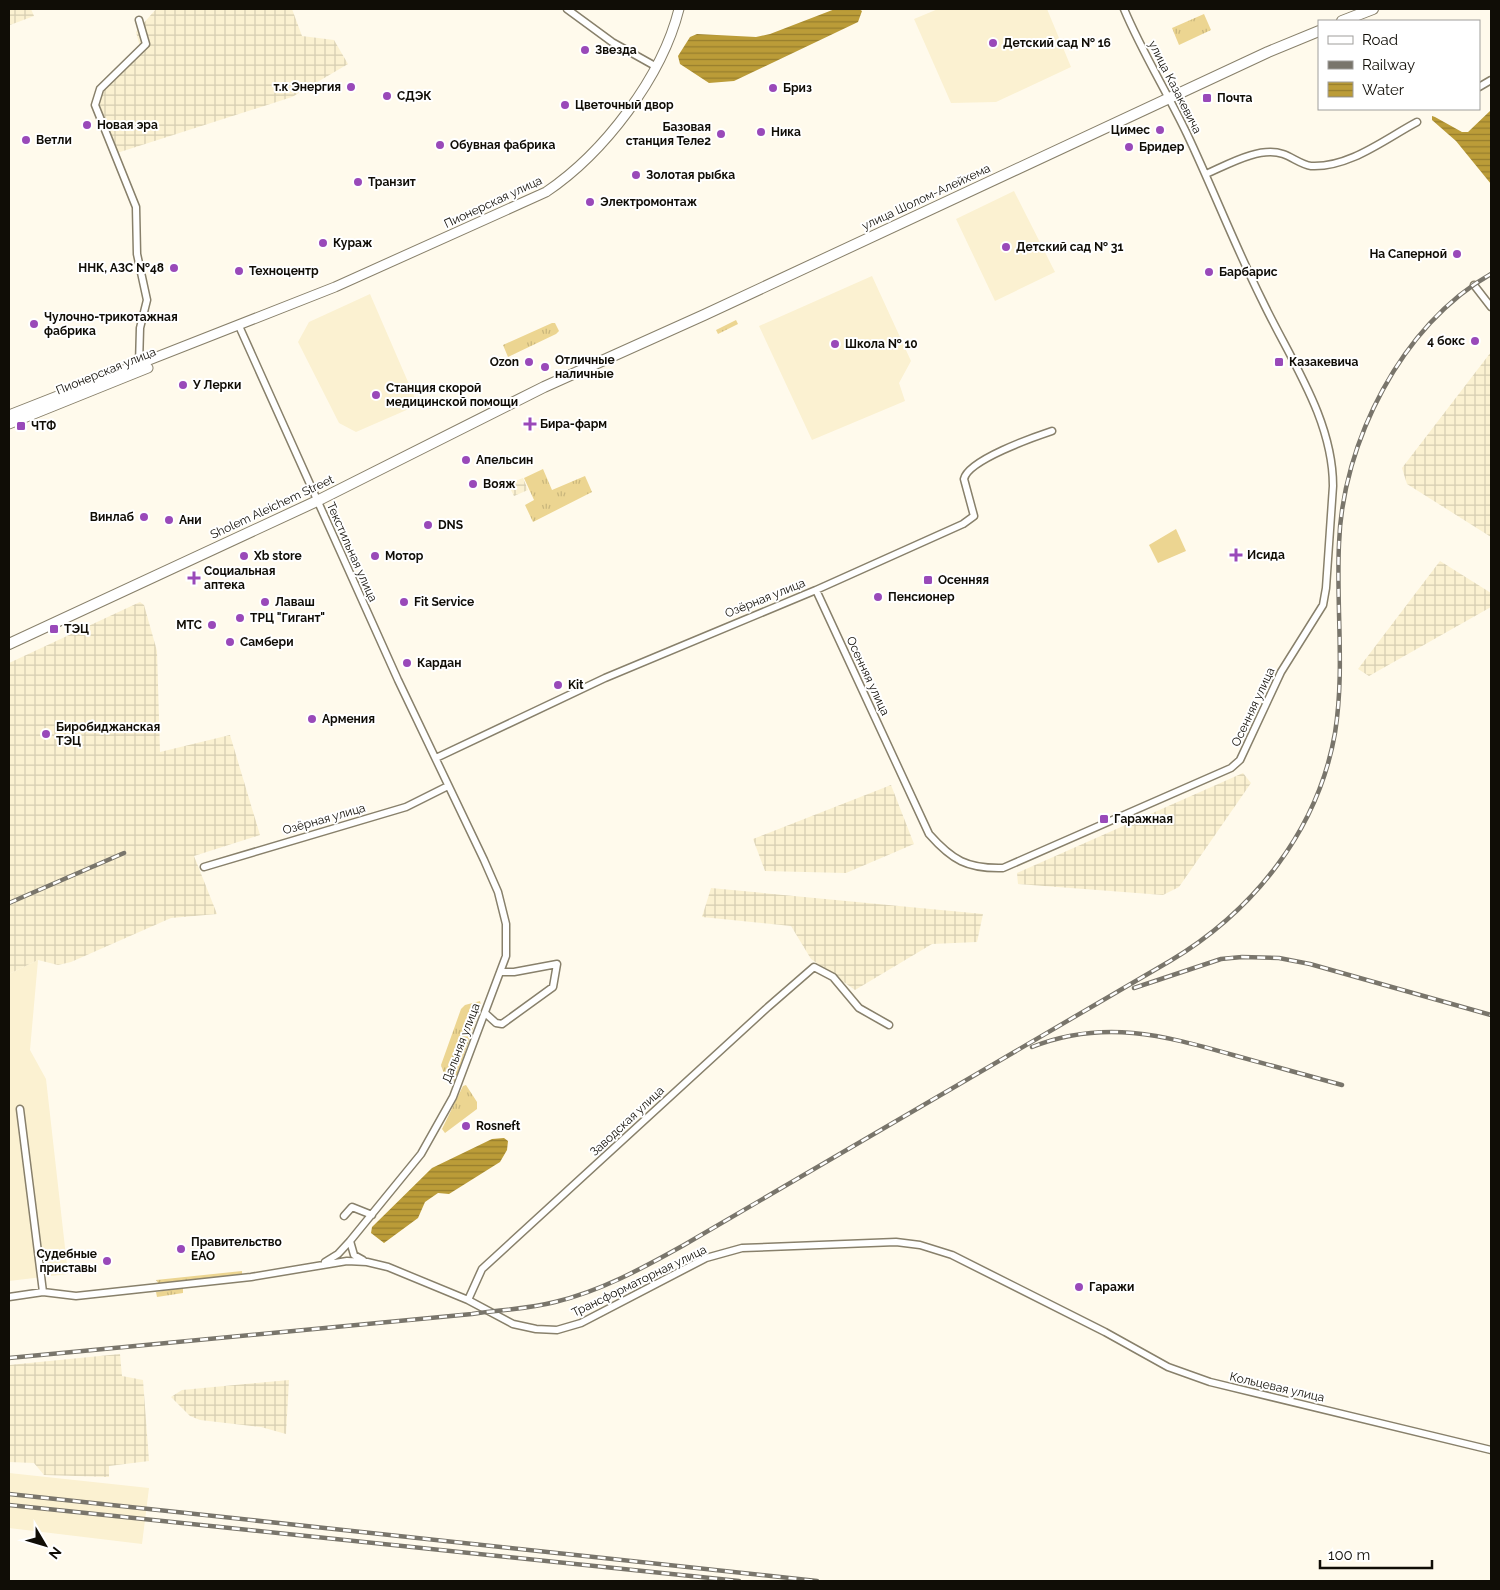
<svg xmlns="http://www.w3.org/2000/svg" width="1500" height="1590" viewBox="0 0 1500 1590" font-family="Raleway,sans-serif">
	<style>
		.built { fill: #fbf1d1 }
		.industrial { fill: url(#industrial-grid) }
		.grass { fill: url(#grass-tufts) }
		.pitch { fill: #ecd591 }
		.water { fill: url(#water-rules) }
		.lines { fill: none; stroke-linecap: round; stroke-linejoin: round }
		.street-casing { stroke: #88806b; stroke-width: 9 }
		.secondary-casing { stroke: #88806b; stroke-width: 11 }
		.primary-casing { stroke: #88806b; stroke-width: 12 }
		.street { stroke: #fff; stroke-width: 6 }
		.secondary { stroke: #fff; stroke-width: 9 }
		.primary { stroke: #fff; stroke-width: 10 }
		.rail-casing { stroke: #79756b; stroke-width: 4.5 }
		.rail { stroke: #fff; stroke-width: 2.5; stroke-dasharray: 8; stroke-linecap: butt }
		.poi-dot { fill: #9949b9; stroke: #fff; stroke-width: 2 }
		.labels { text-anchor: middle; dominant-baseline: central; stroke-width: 4; stroke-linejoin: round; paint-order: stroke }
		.poi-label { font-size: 12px; font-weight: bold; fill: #100d06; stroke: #fff; text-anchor: start }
		.street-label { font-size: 12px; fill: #100d06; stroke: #fff }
	</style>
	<defs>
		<pattern id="industrial-grid" width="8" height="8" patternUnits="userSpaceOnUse" patternTransform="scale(1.25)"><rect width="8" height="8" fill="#fbf1d1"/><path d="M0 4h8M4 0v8" fill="none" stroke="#d6cdb2"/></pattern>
		<pattern id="grass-tufts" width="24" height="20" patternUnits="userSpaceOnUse" patternTransform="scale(1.25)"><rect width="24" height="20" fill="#ecd591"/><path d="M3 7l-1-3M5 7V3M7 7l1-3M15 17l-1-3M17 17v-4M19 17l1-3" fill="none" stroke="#c9b67c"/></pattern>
		<pattern id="water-rules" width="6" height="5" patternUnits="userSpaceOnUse" patternTransform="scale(1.25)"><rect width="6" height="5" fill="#bb9c38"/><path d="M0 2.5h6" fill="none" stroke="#977e2d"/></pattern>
	</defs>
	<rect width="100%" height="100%" fill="#fffaec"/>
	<path class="built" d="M938,9H1047L1071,67L996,102L951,103L914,19Z
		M1014,191L1055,272L995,301L956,219Z
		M872,276L911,361L899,383L905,401L812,440L759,326Z
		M370,294L418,405L356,432L339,423L298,342L309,322Z
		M38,960L30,1050L46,1079L68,1274L9,1281V974Z
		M9,1473L149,1488L142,1544L9,1528Z"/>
	<path class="industrial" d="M9,9H31L34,16L10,25Z
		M156,9H292L302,36L334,40L348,64L292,97L117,153L95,92L111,83L142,54L136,32Z
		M1491,352V537L1407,484L1402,468Z
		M523,478L528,490L514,496L508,484Z
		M1440,561L1491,593V607L1369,676L1358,669Z
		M140,602L144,605L157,651L160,752L230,735L260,835L194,856L217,914L171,918L71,962L58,965L38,960L9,974V663Z
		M1243,773L1251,783L1179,887L1163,895L1018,884L1017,873Z
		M891,785L914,844L846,873L765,871L753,839Z
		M711,888L983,914L977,942L932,944L855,990L811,959L791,926L702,917Z
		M120,1354L122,1376L143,1380L149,1461L109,1466V1477L44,1475L34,1463L9,1462V1365Z
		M289,1380L286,1434L261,1427L200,1420L190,1416L171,1397L182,1390Z"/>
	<path class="grass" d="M1204,14L1211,30L1179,45L1172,28Z
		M736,320L738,324L718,334L716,330Z
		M552,323H555L559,331L556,334L508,357L503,345Z
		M543,469L552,490L585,476L592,492L533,522L525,505L534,500L524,478Z
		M480,1001L481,1005L455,1081L445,1077L441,1065L461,1009L465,1005Z
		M466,1085L477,1102V1109L445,1133L442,1129L463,1086Z
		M242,1271V1274L159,1284L156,1280Z
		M183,1288V1293L157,1297L156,1292Z"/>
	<path class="pitch" d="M1176,529L1186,551L1158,563L1149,545Z"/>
	<path class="water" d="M835,9H859L862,11L858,22L734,81L709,83L680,64L678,56L690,37L697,34L756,37L770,34Z
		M1491,110V184L1456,141L1432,120V116L1435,117L1462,132H1468Z
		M504,1138L508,1141L507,1150L500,1162L449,1194L438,1193L425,1202L418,1218L384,1243L371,1233L372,1227L432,1168L492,1139Z"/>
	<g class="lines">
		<g class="street-casing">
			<path id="street" d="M567,9L612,42L655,66
				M1479,87L1491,80
				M1206,174C1227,165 1259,146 1283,154C1292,157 1302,165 1311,166C1349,168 1385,139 1417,122
				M1474,285L1491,307
				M239,326L398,680L484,860L498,892L506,924V956L453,1097L421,1154L350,1241L338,1254L325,1262
				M139,365L140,328L147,300L137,254L136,207L95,105L100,89L146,44L139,20
				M816,590L929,834C952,860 967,869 1003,868L1231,768L1240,760L1281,672L1323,605L1326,588L1333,486C1333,419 1290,359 1262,300C1235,246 1213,189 1187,134C1167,92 1142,52 1124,9
				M436,758L605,678L816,590L963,524L974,516L964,479C968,460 1034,437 1052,431
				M204,867L406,807L448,786
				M485,1013L496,1023L502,1024L553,987L557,964L514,972H500
				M20,1109L43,1292
				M344,1216L352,1207L372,1215
				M350,1241L354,1255L363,1260
				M9,1297L43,1292L76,1296L251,1277L347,1261L367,1262L388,1267L468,1300L513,1324L536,1329L557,1330L581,1323L706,1258L742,1248L896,1242L920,1245L952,1255L1105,1332L1168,1367L1210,1382L1491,1450
				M468,1300L482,1269L768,1007L814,967L833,977L859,1008L889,1025"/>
		</g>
		<g class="secondary-casing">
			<path id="secondary" d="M9,415L335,287L546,192C604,153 662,77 679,9
				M9,424L148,368"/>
		</g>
		<g class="primary-casing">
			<path id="primary" d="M1342,21L1373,9
				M9,644L317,501L544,387L704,315L1268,52L1319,31"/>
		</g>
		<use href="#street" class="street"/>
		<use href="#secondary" class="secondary"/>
		<use href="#primary" class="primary"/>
		<g class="rail-casing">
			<path id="rail" d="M9,903L124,853
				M1134,988L1221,959L1242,957L1279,958L1310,964L1491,1015
				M1032,1047C1103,1019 1163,1035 1233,1055C1269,1065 1306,1075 1342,1085
				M9,1358L472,1314C499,1310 528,1309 555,1302C601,1291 643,1268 684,1245L1170,961C1254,911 1318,830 1335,733C1345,670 1336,607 1339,544C1342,443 1402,324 1491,274
				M9,1494L817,1581
				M9,1505L739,1581"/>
		</g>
		<use href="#rail" class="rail"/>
	</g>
	<g class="poi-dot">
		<circle cx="993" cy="43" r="5"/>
		<circle cx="585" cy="50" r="5"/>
		<circle cx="351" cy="87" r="5"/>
		<circle cx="773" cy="88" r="5"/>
		<circle cx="387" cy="96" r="5"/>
		<rect x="1202" y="93" width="10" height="10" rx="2.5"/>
		<circle cx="565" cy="105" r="5"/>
		<circle cx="87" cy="125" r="5"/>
		<circle cx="1160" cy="130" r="5"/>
		<circle cx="761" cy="132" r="5"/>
		<circle cx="721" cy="134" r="5"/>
		<circle cx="26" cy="140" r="5"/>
		<circle cx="440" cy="145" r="5"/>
		<circle cx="1129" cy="147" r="5"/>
		<circle cx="636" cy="175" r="5"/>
		<circle cx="358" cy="182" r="5"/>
		<circle cx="590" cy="202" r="5"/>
		<circle cx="323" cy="243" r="5"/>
		<circle cx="1006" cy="247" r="5"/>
		<circle cx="1457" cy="254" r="5"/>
		<circle cx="174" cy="268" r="5"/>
		<circle cx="239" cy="271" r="5"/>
		<circle cx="1209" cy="272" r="5"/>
		<circle cx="34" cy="324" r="5"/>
		<circle cx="1475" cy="341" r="5"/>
		<circle cx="835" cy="344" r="5"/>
		<circle cx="529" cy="362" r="5"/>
		<rect x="1274" y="357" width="10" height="10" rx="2.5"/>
		<circle cx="545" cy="367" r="5"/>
		<circle cx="183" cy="385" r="5"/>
		<circle cx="376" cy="395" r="5"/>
		<path d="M527.5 416.5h5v5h5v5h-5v5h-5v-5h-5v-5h5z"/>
		<rect x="16" y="421" width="10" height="10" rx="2.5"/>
		<circle cx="466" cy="460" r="5"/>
		<circle cx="473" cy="484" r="5"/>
		<circle cx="144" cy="517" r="5"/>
		<circle cx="169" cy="520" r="5"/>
		<circle cx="428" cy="525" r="5"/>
		<path d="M1233.5 547.5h5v5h5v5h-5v5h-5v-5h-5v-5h5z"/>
		<circle cx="244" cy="556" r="5"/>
		<circle cx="375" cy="556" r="5"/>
		<path d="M191.5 570.5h5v5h5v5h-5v5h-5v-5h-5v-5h5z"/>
		<rect x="923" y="575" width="10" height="10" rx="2.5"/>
		<circle cx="878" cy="597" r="5"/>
		<circle cx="265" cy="602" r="5"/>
		<circle cx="404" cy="602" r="5"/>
		<circle cx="240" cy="618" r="5"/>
		<circle cx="212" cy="625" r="5"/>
		<rect x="49" y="624" width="10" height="10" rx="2.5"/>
		<circle cx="230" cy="642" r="5"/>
		<circle cx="407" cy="663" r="5"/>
		<circle cx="558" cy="685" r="5"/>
		<circle cx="312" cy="719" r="5"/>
		<circle cx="46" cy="734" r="5"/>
		<rect x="1099" y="814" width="10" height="10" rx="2.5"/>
		<circle cx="466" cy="1126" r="5"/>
		<circle cx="181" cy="1249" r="5"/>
		<circle cx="107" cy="1261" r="5"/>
		<circle cx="1079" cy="1287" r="5"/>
	</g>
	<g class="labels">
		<g class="poi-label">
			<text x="1003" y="43">Детский сад № 16</text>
			<text x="595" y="50">Звезда</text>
			<text x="341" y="87" text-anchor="end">т.к Энергия</text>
			<text x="783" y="88">Бриз</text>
			<text x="397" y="96">СДЭК</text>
			<text x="1217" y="98">Почта</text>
			<text x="575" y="105">Цветочный двор</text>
			<text x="97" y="125">Новая эра</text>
			<text x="711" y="127" text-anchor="end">Базовая<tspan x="711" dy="14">станция Теле2</tspan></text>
			<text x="1150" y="130" text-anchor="end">Цимес</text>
			<text x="771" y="132">Ника</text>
			<text x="36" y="140">Ветли</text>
			<text x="450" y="145">Обувная фабрика</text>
			<text x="1139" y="147">Бридер</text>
			<text x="646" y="175">Золотая рыбка</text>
			<text x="368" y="182">Транзит</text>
			<text x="600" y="202">Электромонтаж</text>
			<text x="333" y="243">Кураж</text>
			<text x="1016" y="247">Детский сад № 31</text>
			<text x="1447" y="254" text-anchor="end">На Саперной</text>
			<text x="164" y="268" text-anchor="end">ННК, АЗС №48</text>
			<text x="249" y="271">Техноцентр</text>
			<text x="1219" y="272">Барбарис</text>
			<text x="44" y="317">Чулочно-трикотажная<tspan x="44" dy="14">фабрика</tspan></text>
			<text x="1465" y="341" text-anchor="end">4 бокс</text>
			<text x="845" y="344">Школа № 10</text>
			<text x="555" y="360">Отличные<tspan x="555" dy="14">наличные</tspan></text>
			<text x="519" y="362" text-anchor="end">Ozon</text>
			<text x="1289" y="362">Казакевича</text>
			<text x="193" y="385">У Лерки</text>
			<text x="386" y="388">Станция скорой<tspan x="386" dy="14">медицинской помощи</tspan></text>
			<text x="540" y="424">Бира-фарм</text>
			<text x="31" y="426">ЧТФ</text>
			<text x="476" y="460">Апельсин</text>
			<text x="483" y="484">Вояж</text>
			<text x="134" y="517" text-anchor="end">Винлаб</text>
			<text x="179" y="520">Ани</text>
			<text x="438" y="525">DNS</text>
			<text x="1247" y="555">Исида</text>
			<text x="254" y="556">Xb store</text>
			<text x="385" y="556">Мотор</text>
			<text x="204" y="571">Социальная<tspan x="204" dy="14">аптека</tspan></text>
			<text x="938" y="580">Осенняя</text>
			<text x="888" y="597">Пенсионер</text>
			<text x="275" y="602">Лаваш</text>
			<text x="414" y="602">Fit Service</text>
			<text x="250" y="618">ТРЦ "Гигант"</text>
			<text x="202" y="625" text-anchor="end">МТС</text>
			<text x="64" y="629">ТЭЦ</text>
			<text x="240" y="642">Самбери</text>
			<text x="417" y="663">Кардан</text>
			<text x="568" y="685">Kit</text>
			<text x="322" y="719">Армения</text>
			<text x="56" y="727">Биробиджанская<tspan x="56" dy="14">ТЭЦ</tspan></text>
			<text x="1114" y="819">Гаражная</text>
			<text x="476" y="1126">Rosneft</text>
			<text x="191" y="1242">Правительство<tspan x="191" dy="14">ЕАО</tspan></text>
			<text x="97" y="1254" text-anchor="end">Судебные<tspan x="97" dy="14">приставы</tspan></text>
			<text x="1089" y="1287">Гаражи</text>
		</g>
		<g class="street-label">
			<text transform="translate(1175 87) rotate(63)">улица Казакевича</text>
			<text transform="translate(926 197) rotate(-25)">улица Шолом-Алейхема</text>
			<text transform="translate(493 202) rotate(-25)">Пионерская улица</text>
			<text transform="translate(106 371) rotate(-22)">Пионерская улица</text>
			<text transform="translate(272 507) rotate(-25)">Sholem Aleichem Street</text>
			<text transform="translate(352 552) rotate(66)">Текстильная улица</text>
			<text transform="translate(765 598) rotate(-22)">Озёрная улица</text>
			<text transform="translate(868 676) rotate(65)">Осенняя улица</text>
			<text transform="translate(1253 707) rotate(-65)">Осенняя улица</text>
			<text transform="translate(324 819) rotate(-16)">Озёрная улица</text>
			<text transform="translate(461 1043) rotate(-69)">Дальняя улица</text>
			<text transform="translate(627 1121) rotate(-43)">Заводская улица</text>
			<text transform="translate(639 1281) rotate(-26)">Трансформаторная улица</text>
			<text transform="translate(1277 1387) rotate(13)">Кольцевая улица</text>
		</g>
	</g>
	<rect width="1500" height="1590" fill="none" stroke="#100d06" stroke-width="20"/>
	<rect x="1318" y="20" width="162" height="90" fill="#ffffff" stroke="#9f9e9b"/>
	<rect x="1328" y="36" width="25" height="8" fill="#ffffff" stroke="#9f9e9b"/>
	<text x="1362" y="45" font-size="15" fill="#100d06">Road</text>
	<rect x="1328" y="61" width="25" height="8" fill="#79756b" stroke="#9f9e9b"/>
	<text x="1362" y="70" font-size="15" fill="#100d06">Railway</text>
	<rect x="1328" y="82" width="25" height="15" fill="url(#water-rules)" stroke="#9f9e9b"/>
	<text x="1362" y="95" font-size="15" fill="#100d06">Water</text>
	<g transform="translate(45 1545) rotate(128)" stroke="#ffffff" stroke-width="4" paint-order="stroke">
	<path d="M0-4L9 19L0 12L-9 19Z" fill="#100d06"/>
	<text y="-8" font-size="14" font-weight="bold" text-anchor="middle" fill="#100d06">N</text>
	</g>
	<path d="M1320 1560v8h112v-8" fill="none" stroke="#100d06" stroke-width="2.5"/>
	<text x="1328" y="1560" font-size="15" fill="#100d06" stroke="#ffffff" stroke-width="4" paint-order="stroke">100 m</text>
</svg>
